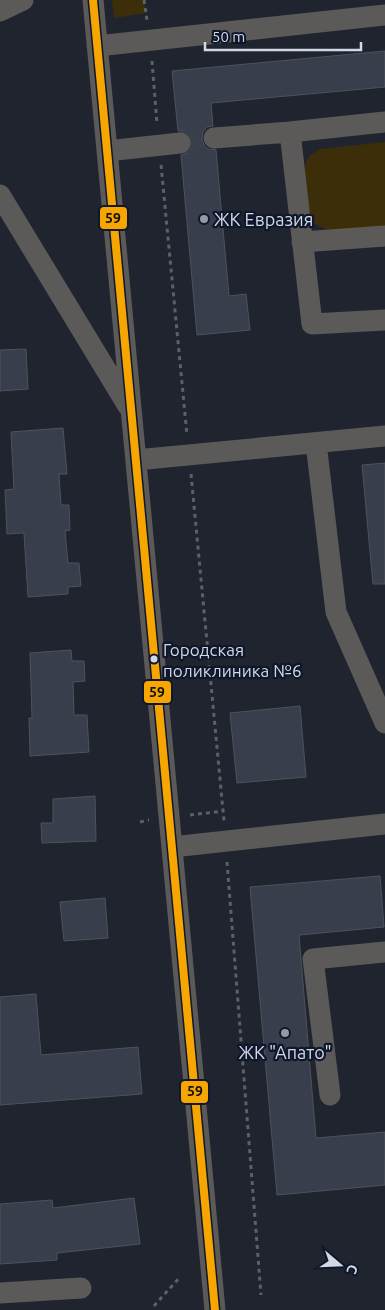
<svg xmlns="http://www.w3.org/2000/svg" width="385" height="1310" viewBox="0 0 385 1310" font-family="Ubuntu,sans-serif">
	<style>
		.green { fill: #3d2e0a }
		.building { fill: #383e4c; stroke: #4e525c }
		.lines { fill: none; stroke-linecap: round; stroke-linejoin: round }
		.minor-tunnel { stroke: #3a3f4b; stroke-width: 21; stroke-dasharray: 21 11; stroke-linecap: butt }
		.path { stroke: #606063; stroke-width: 3; stroke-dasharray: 4 4; stroke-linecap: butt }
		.minor { stroke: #5b5a59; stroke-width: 21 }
		.bus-1-casing { stroke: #0f172b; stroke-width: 11 }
		.bus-1 { stroke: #f7a600; stroke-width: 8 }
		.poi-dot { fill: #9399a7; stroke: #0f172b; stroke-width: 2 }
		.bus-dot { fill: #d2d8e7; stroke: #0f172b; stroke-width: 2 }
		.labels { text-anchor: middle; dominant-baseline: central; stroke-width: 4.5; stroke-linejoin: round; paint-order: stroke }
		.bus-label { font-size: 17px; fill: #d2d8e7; stroke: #0f172b; text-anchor: start }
		.poi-label { font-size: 18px; fill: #d2d8e7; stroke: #0f172b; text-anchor: start }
		.line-badge { stroke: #0f172b; stroke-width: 2 }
		.pale-badge-label { font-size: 14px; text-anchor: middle; font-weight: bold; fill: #111 }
	</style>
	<rect width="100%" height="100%" fill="#1f242f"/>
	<path class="green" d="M112,0H144L146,13L114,18Z
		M385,142V226L330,231L315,224L308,216L303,190L305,165L309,156L320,149Z"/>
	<path class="building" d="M385,51V87L211,103L213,126L207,127L203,132L202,139L204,145L208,149L216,150L229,296L246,294L250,330L197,335L181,155L188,153L191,148L192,142L190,135L185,131H178L172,71Z
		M26,349L28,389L0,391V350Z
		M63,428L67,474H59L61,505H69L70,530L65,531L68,563H79L81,586L68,587V594L28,597L24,533L7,534L5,490L14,489L11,432Z
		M385,463V584H373L362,465Z
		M71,650L72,661H84L85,681L73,682L74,715H87L89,752L30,756L29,718H32L30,653Z
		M300,706L306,777L237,783L230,713Z
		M95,796L96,841L42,843L41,823H53V799Z
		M380,876L384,927L299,935L316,1138L385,1132V1185L277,1195L250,887Z
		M105,898L108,938L64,941L60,902Z
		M36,994L41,1055L138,1047L142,1094L0,1105V997Z
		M134,1198L140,1244L57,1253V1260L0,1264V1204L52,1200L53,1208Z"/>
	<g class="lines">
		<path class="minor-tunnel" d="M180,143L214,138"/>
		<path class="path" d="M144,0L147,20
			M152,61L157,124
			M161,165L187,435
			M191,474L224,821
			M190,815L224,811
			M140,822L149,820
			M227,862L261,1295
			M154,1306L180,1277"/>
		<path class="minor" d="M93,0L215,1310
			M0,11L23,0
			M97,46L385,15
			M385,122L290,132L312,324L385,320
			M214,138L290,132
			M107,151L180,143
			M0,195L128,406
			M302,242L385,236
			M316,443L336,612L385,723
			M136,460L385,436
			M172,847L385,824
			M330,1095L313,959L385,952
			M0,1293L81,1288"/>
		<g class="bus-1-casing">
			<path id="bus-1" d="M93,0L215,1310"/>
		</g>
		<use href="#bus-1" class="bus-1"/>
	</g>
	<g class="poi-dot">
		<circle cx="204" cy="219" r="5"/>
		<circle cx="285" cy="1033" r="5"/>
	</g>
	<circle class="bus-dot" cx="154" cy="659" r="4.5"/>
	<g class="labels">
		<g class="bus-label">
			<text x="163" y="649">Городская<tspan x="163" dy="21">поликлиника №6</tspan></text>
		</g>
		<g class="poi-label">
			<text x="214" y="219">ЖК Евразия</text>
			<text x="285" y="1052" text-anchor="middle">ЖК "Апато"</text>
		</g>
	</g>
	<g class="line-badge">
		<rect x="99" y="206" width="29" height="24" rx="5" fill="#f7a600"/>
		<rect x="143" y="680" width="29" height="24" rx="5" fill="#f7a600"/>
		<rect x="180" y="1080" width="29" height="24" rx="5" fill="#f7a600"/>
	</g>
	<g class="pale-badge-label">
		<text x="113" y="223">59</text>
		<text x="157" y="697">59</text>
		<text x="195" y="1096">59</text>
	</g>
	<g transform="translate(340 1265) rotate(109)" stroke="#0f172b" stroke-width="4" paint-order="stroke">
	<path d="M0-4L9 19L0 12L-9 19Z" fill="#d2d8e7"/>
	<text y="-8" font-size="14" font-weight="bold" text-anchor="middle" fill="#d2d8e7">С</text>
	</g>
	<path d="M205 42v8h156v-8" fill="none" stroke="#d2d8e7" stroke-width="2.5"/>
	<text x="212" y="42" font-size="15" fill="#d2d8e7" stroke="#0f172b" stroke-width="4" paint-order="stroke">50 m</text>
</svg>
